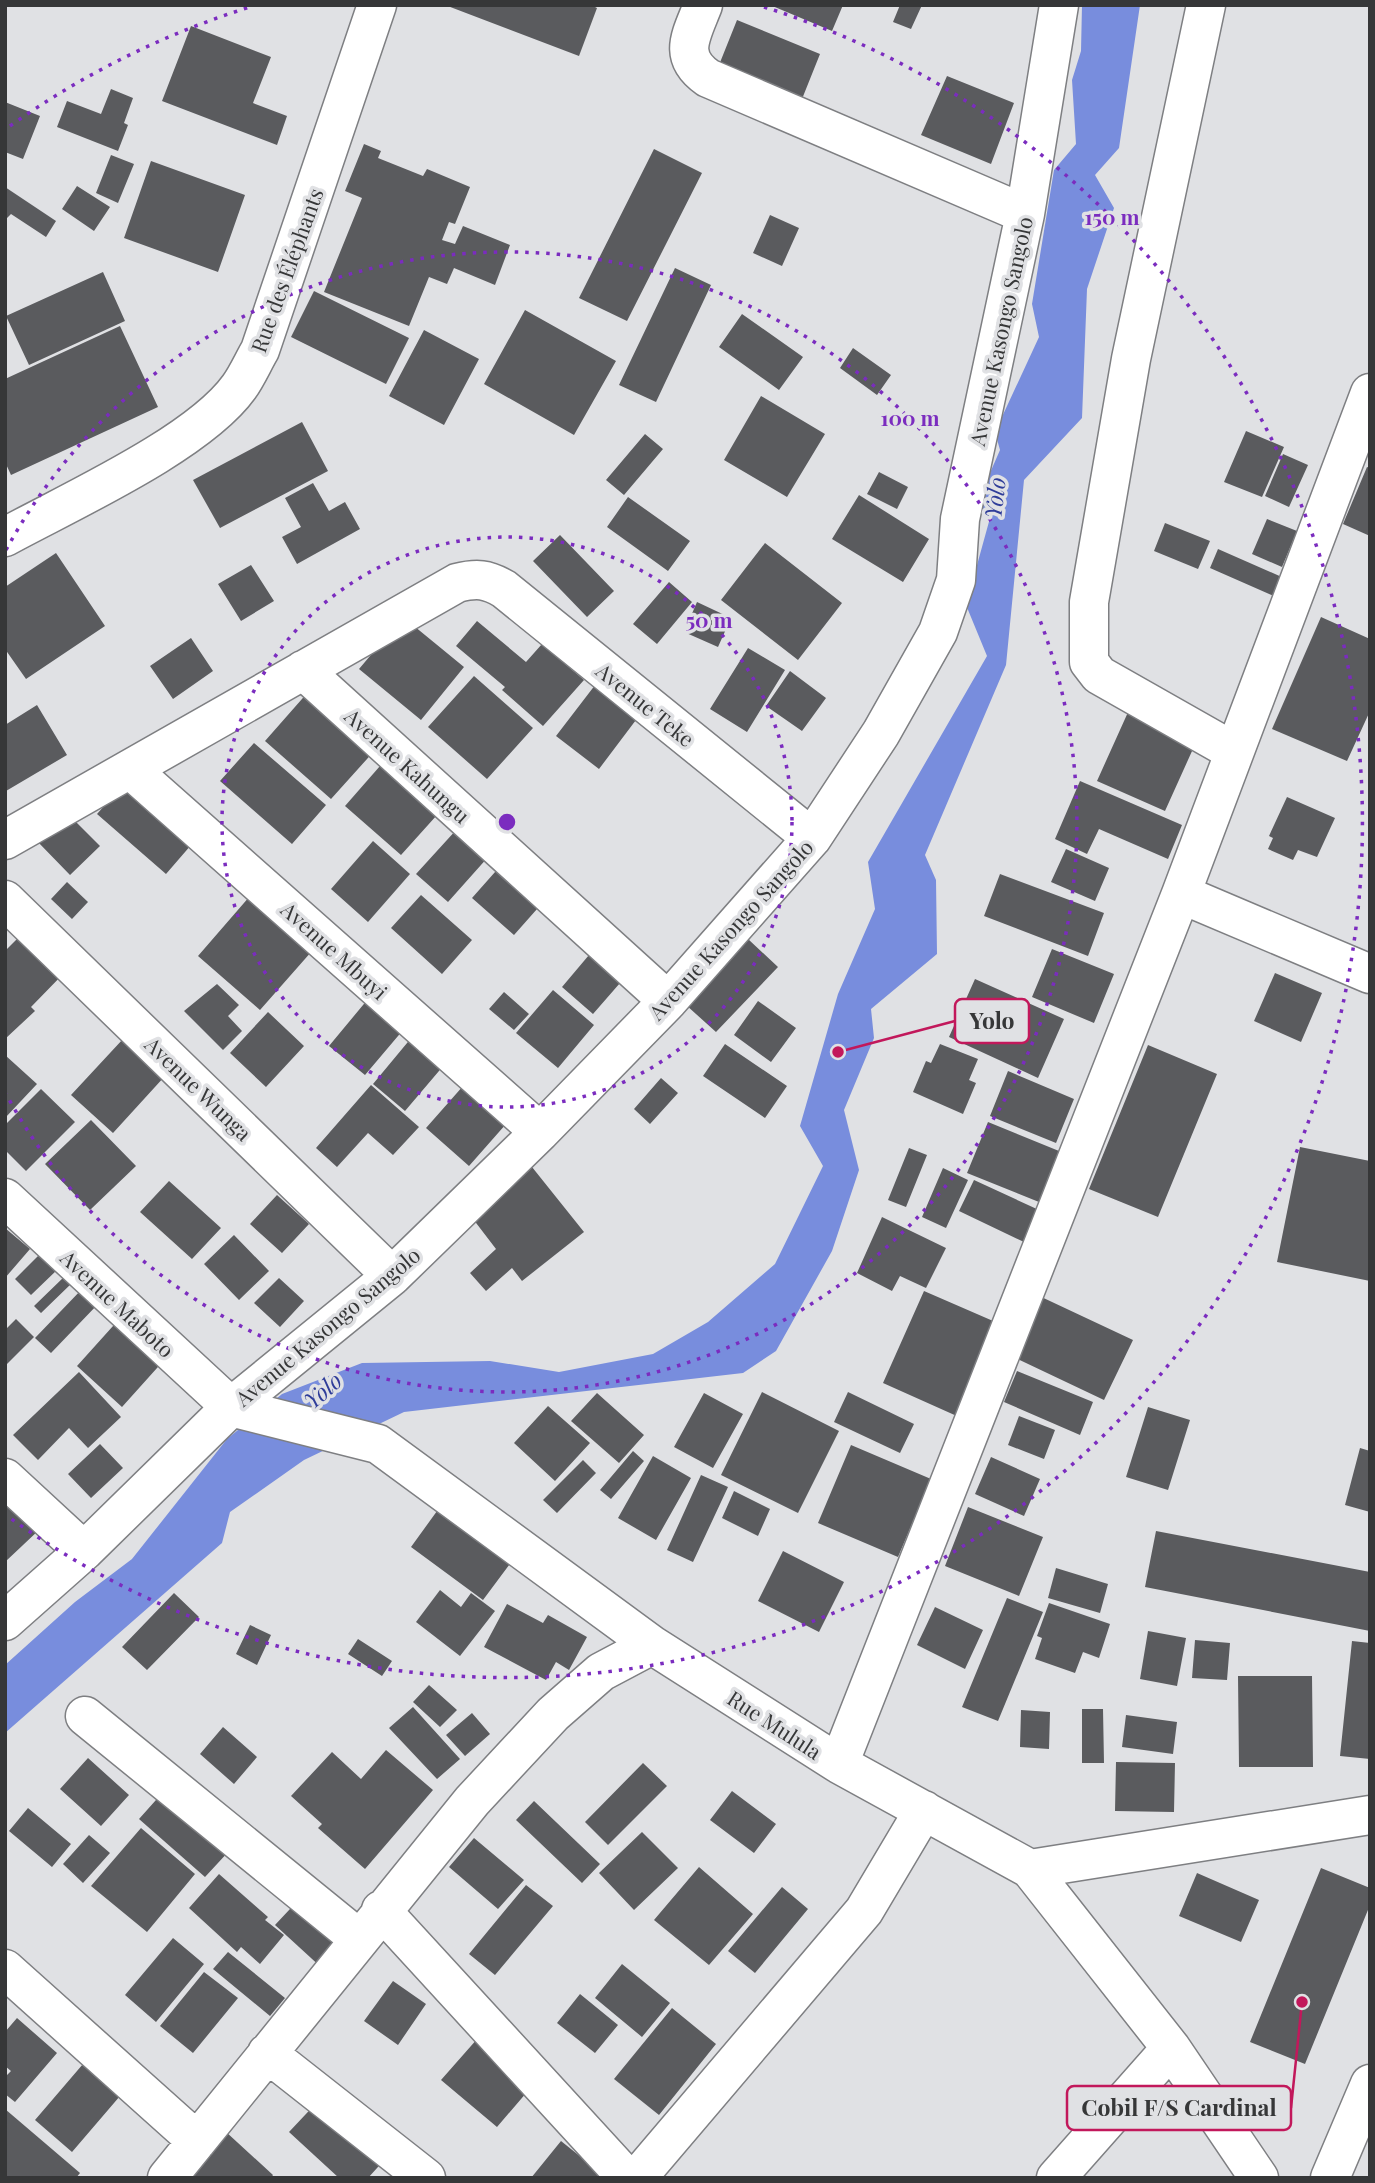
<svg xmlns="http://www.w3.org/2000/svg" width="1375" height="2183" viewBox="0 0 1375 2183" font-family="'Playfair Display',serif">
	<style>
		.water { fill: #788ddd }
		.building { fill: #5a5b5e }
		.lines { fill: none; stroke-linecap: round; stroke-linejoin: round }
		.minor-casing { stroke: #7e7f82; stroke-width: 41 }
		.major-casing { stroke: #7e7f82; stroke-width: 41 }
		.minor { stroke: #fff; stroke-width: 38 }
		.major { stroke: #fff; stroke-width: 38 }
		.ring { fill: none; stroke: #7b2cbf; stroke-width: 3.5; stroke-dasharray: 3.5 7 }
		.labels { text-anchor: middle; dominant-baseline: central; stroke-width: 7; stroke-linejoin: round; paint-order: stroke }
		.street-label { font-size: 21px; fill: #363738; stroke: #e0e1e4 }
		.water-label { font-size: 23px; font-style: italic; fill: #2f3d99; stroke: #e0e1e4 }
		.centre { fill: #7b2cbf; stroke: #e0e1e4; stroke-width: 3.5 }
		.ring-label { font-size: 21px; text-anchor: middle; font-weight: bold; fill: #7b2cbf; stroke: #e0e1e4; stroke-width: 7; stroke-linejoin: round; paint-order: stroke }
		.leader { fill: none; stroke: #c2185b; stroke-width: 2.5 }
		.callout-dot { fill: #c2185b; stroke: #e0e1e4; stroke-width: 2.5 }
		.callout { fill: #e0e1e4; stroke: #c2185b; stroke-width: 2.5 }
		.callout-label { font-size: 23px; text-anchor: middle; font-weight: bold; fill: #363738 }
	</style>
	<rect width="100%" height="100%" fill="#e0e1e4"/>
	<path class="water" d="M1082,5H1140L1119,148L1095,175L1114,208L1087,289L1082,418L1024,480L1006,665L925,855L936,880L937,954L871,1009L874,1038L844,1110L859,1170L832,1251L776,1351L743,1373L404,1412L304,1460L230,1512L222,1543L5,1733V1665L75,1602L132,1559L227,1439L282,1394L362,1363L490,1361L559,1372L653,1354L708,1322L775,1264L823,1166L800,1126L838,994L875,909L868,862L987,656L966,605L990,518L976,505L1000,450L995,432L1039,337L1032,304L1054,170L1076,144L1072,80L1081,51Z"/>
	<path class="building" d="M445,5H591L597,8L579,56Z
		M770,5H843L832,31Z
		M900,5H922L911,29L893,22Z
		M737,20L820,54L800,104L717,70Z
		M191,26L271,57L253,103L287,116L277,145L162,101Z
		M947,76L1014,103L991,164L921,135Z
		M111,89L133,98L124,123L128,125L118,151L57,127L67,101L101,114Z
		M5,102L40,116L23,159L5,152Z
		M364,144L381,151L378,158L423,176L427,169L470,187L455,224L449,222L442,240L455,244L463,226L510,245L495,285L454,268L447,284L429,277L409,326L324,292L362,198L345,191Z
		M654,149L702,173L627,321L579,298Z
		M111,155L134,164L118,203L96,193Z
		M151,161L245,195L218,272L124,238Z
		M77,186L110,207L94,231L62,209Z
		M5,187L56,221L46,237L11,214L5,220Z
		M770,215L799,228L782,266L753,253Z
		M675,268L711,285L656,402L619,385Z
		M103,272L125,321L29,365L6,316Z
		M314,291L409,338L386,384L291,337Z
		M525,310L616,361L574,435L484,384Z
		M742,314L803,357L779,390L719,347Z
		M120,326L158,407L11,475L5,462V379Z
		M424,330L479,359L444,425L389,396Z
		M853,348L891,375L877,395L840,368Z
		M761,396L825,434L787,497L724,460Z
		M302,422L328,471L220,528L193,480Z
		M1246,431L1284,447L1262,497L1224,482Z
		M645,434L663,449L624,495L606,480Z
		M1283,454L1308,465L1289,507L1265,496Z
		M1367,467L1370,468V536L1343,524Z
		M879,472L908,487L897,509L867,494Z
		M313,483L329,511L345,502L360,529L297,564L282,537L301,527L285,498Z
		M859,495L929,539L903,582L832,539Z
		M628,497L690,541L668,571L607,527Z
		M1267,519L1297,531L1282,567L1252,554Z
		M1165,523L1210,541L1198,569L1154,551Z
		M560,535L614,591L587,617L533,561Z
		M765,543L842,603L798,660L721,600Z
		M1218,549L1284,578L1276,597L1210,568Z
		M56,553L105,626L26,679L5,649V587Z
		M251,565L274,601L241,621L218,584Z
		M669,582L692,602L657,644L633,624Z
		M697,602L731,618L718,647L684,632Z
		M403,617L464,667L421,720L359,669Z
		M1321,617L1370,639V711L1347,761L1272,729Z
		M477,621L526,662L542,644L584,680L543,726L502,690L505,687L456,646Z
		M191,638L213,671L173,699L150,666Z
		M748,648L785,670L747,732L710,709Z
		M790,671L826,698L802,731L766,706Z
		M474,676L533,728L487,779L428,727Z
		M602,676L645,708L599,769L556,736Z
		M309,691L376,749L331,799L265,741Z
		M37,705L67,755L6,791L5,725Z
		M1129,710L1197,740L1165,811L1097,781Z
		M254,743L326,805L292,844L220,781Z
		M380,766L437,815L401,855L345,806Z
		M130,777L198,837L166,874L97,814Z
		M1080,781L1182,825L1168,859L1099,829L1087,854L1055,839Z
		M1287,797L1335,818L1317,857L1298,850L1293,860L1268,849L1273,838L1269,836Z
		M66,812L100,846L70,875L37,841Z
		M457,829L489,856L448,902L416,874Z
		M373,841L410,874L368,922L331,889Z
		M1066,849L1109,868L1095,901L1051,882Z
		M503,863L545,900L514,935L472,898Z
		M1000,874L1104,913L1088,956L984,916Z
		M67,882L88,902L72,919L51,899Z
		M421,895L472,940L442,974L391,928Z
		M250,896L312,951L260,1010L198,956Z
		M27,929L67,970L31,1007L35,1011L5,1039V951Z
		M748,939L778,967L716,1032L686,1005Z
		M1052,949L1114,974L1094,1023L1032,997Z
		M589,955L620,983L593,1014L562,987Z
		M1275,973L1322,993L1301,1042L1254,1021Z
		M975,979L1064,1019L1038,1078L949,1037Z
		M217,984L239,1005L228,1016L242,1031L223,1050L184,1011Z
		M553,990L594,1025L558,1068L516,1033Z
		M504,992L529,1014L514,1030L489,1009Z
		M373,993L409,1023L365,1075L329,1046Z
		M758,1001L796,1028L771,1062L734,1035Z
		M268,1012L304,1046L266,1087L230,1053Z
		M417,1031L450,1058L405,1111L373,1084Z
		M123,1039L165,1076L113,1133L71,1095Z
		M725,1044L787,1086L765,1118L703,1076Z
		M940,1044L978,1059L969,1080L976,1083L963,1114L913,1092L926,1061L931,1063Z
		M1148,1045L1217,1074L1158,1217L1089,1189Z
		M5,1055L37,1084L5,1118Z
		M1008,1071L1074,1099L1056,1143L990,1116Z
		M471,1077L514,1115L469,1166L426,1128Z
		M661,1078L678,1093L650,1124L634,1109Z
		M371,1085L419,1127L393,1155L368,1133L337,1167L316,1148Z
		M41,1089L75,1122L26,1171L5,1150V1125Z
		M91,1120L136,1166L90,1210L45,1164Z
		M988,1122L1059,1151L1039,1202L967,1173Z
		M1300,1147L1370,1161V1281L1277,1262Z
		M909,1148L927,1155L906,1207L888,1200Z
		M532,1167L584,1232L522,1281L512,1268L486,1291L470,1273L496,1249L470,1215Z
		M943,1168L968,1180L946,1228L922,1217Z
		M974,1180L1039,1210L1024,1242L959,1211Z
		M169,1181L221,1228L192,1259L140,1212Z
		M277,1195L309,1224L282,1253L250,1224Z
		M882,1217L946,1248L926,1288L900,1276L892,1291L857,1273Z
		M5,1228L30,1249L5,1278Z
		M234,1235L269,1271L239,1300L204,1264Z
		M42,1252L58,1269L31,1295L15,1279Z
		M65,1276L72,1283L41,1313L34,1306Z
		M279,1278L304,1301L280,1327L254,1303Z
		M83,1288L99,1303L51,1353L35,1338Z
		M924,1291L1000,1324L959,1417L883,1383Z
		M1035,1294L1133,1340L1104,1400L1007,1354Z
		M122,1316L166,1358L122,1407L77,1366Z
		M16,1319L34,1337L5,1366V1330Z
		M1017,1371L1093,1402L1080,1435L1004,1402Z
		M79,1372L121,1417L88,1448L69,1428L38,1460L13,1435Z
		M762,1392L839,1431L798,1513L721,1475Z
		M848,1392L914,1424L900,1453L834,1422Z
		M597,1393L644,1435L619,1463L571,1421Z
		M704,1393L743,1414L713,1468L674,1447Z
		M548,1406L590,1443L555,1481L514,1443Z
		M1148,1407L1190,1420L1168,1490L1126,1477Z
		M1019,1416L1055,1430L1044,1459L1008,1445Z
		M100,1444L123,1468L91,1498L68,1474Z
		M851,1445L931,1479L898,1557L818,1523Z
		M1360,1448L1370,1451V1512L1345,1505Z
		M633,1451L644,1461L611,1499L600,1490Z
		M653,1456L691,1478L656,1540L618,1518Z
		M991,1457L1040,1479L1024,1516L975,1494Z
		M583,1460L596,1473L557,1513L543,1500Z
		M701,1475L728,1487L693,1562L667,1550Z
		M734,1491L770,1509L758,1536L722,1518Z
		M5,1493L40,1529L5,1562Z
		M445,1500L518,1553L483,1600L411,1547Z
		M968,1507L1043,1537L1019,1596L945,1566Z
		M1156,1531L1370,1572V1631L1145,1587Z
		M783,1551L844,1582L819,1632L758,1601Z
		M1056,1568L1108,1584L1100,1613L1048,1598Z
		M440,1590L461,1607L471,1593L495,1611L460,1656L416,1622Z
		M174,1593L199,1617L147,1670L122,1647Z
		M1007,1598L1043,1612L998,1721L962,1707Z
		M1049,1603L1110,1624L1099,1658L1083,1652L1075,1673L1035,1659L1042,1638L1037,1636Z
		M507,1604L543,1623L548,1615L587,1637L569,1670L556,1662L546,1680L484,1647Z
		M935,1607L983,1630L965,1669L917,1645Z
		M250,1625L271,1635L257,1665L236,1654Z
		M1148,1631L1186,1638L1177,1686L1140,1679Z
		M358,1639L392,1661L382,1676L348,1654Z
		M1195,1640L1230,1643L1227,1680L1192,1678Z
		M1352,1641L1370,1643V1759L1340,1756Z
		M1238,1676H1312L1313,1767H1239Z
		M429,1685L457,1710L440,1727L413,1702Z
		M413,1707L460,1759L437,1779L389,1728Z
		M1082,1709H1103L1104,1763H1082Z
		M1021,1710L1050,1712L1049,1749L1020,1747Z
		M472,1713L490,1734L465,1756L446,1735Z
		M1126,1715L1177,1722L1173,1754L1122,1747Z
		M223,1727L257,1757L234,1784L200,1754Z
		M386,1750L433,1790L365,1869L318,1828L322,1824L291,1796L332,1752L361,1779Z
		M88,1758L129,1795L101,1826L60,1789Z
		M1116,1762L1175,1763L1174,1812L1115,1811Z
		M643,1763L667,1786L608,1845L585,1822Z
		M164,1791L230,1850L205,1877L139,1819Z
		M732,1791L776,1824L754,1853L710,1820Z
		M534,1801L600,1864L582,1883L516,1820Z
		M28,1808L71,1844L52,1867L9,1831Z
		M141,1828L195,1874L147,1932L91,1886Z
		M642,1832L678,1868L634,1910L599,1873Z
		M89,1835L110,1853L83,1883L63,1864Z
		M474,1838L524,1880L498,1909L449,1867Z
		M699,1867L753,1914L709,1965L654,1920Z
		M1321,1868L1370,1888V1905L1305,2064L1250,2042Z
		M1197,1873L1259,1900L1241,1942L1179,1916Z
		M219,1874L268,1917L265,1920L284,1935L260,1964L241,1947L237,1952L189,1908Z
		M526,1885L553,1906L495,1975L469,1954Z
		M782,1887L808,1909L755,1973L728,1951Z
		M304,1894L352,1939L323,1969L275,1925Z
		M173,1938L204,1964L156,2022L125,1995Z
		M228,1952L285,1998L270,2016L213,1969Z
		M622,1964L670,2003L642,2037L595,1998Z
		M204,1972L238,1998L193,2053L160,2026Z
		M393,1981L426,2004L398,2045L364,2021Z
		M580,1994L618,2025L595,2053L557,2023Z
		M672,2008L716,2044L659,2115L614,2079Z
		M17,2018L57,2053L15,2102L5,2094V2077L11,2071L5,2066V2032Z
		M478,2038L533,2085L497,2127L441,2080Z
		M89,2057L126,2089L72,2152L35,2120Z
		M321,2098L387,2157L368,2178H339L289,2132Z
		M5,2109L80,2173L76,2178H5Z
		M225,2131L273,2175L271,2178H182Z
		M561,2141L607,2178H531Z"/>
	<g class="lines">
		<g class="minor-casing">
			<path id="minor" d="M703,5C691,36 677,56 708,78L1025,214
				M1206,5L1131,359L1089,602V662L1099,675L1233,751
				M5,537C69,502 198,444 239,387C247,376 253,362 260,350L377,5
				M303,670L668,1001
				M130,769L540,1132
				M5,840L457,583C477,578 487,579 504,589L812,838
				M1181,894L1370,974
				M5,900L392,1276
				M5,1198L231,1407L378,1444L652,1645L839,1764L1030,1869L1370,1815
				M5,1478L84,1551
				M5,1621L84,1551L231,1407L392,1276L540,1132L668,1001L812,838L881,733L938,632L956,580L960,519L1025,214L1059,5
				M85,1716L358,1938
				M839,1764L1181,894L1370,393
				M1030,1869L1171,2048L1259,2178
				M381,1910L627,2178
				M5,1969L197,2141
				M267,2053L426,2178
				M167,2178L472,1801L553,1714L601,1672L652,1645
				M637,2178L864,1911L924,1810
				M1056,2178L1171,2048"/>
		</g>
		<g class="major-casing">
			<path id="major" d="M1330,2178L1370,2084"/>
		</g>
		<use href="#minor" class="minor"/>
		<use href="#major" class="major"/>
	</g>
	<g class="ring">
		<circle cx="507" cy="822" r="285"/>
		<path d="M6 550A570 570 0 1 1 6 1094"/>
		<path d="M10 126A855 855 0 0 1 250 7M764 7A855 855 0 1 1 10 1518"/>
	</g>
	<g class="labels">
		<g class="street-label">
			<text transform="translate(286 270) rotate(-70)">Rue des Éléphants</text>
			<text transform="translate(1000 331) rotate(-78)">Avenue Kasongo Sangolo</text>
			<text transform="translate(646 704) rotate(39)">Avenue Teke</text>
			<text transform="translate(408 765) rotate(42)">Avenue Kahungu</text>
			<text transform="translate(730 929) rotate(-48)">Avenue Kasongo Sangolo</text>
			<text transform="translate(335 950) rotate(42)">Avenue Mbuyi</text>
			<text transform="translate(199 1088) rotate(44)">Avenue Wunga</text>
			<text transform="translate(118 1303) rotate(43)">Avenue Maboto</text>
			<text transform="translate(327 1326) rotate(-40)">Avenue Kasongo Sangolo</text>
			<text transform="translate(775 1724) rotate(33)">Rue Mulula</text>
		</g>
		<g class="water-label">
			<text transform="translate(994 498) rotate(-83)">Yolo</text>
			<text transform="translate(322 1390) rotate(-41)">Yolo</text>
		</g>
	</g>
	<circle cx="507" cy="822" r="10" class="centre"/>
	<g class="ring-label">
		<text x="1112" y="225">150 m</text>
		<text x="910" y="426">100 m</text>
		<text x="709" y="628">50 m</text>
	</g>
	<path class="leader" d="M838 1052L955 1021M1302 2002L1291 2108"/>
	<g class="callout-dot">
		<circle cx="838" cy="1052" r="7"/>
		<circle cx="1302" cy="2002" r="7"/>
	</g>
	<g class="callout">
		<rect x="955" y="999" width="74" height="44" rx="7"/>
		<rect x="1067" y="2086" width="224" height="44" rx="7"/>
	</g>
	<g class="callout-label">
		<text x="992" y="1029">Yolo</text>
		<text x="1179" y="2116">Cobil F/S Cardinal</text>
	</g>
	<rect width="1375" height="2183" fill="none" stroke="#363738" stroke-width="14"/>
</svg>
